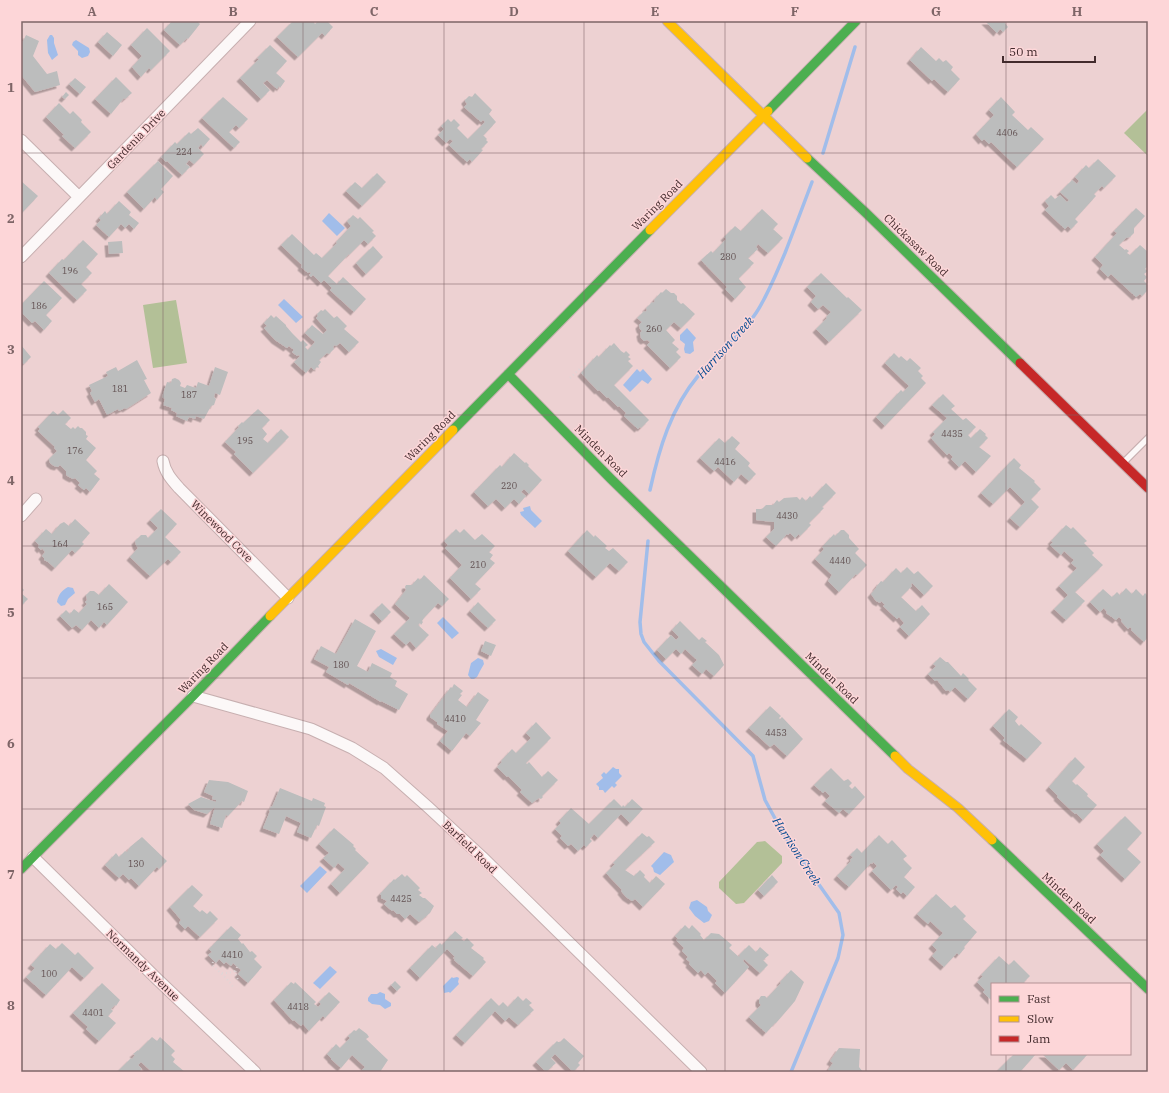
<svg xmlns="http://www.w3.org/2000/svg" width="1169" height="1093" viewBox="0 0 1169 1093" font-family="'IBM Plex Serif',serif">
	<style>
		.green { fill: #b3c097 }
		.water { fill: #a1bdea }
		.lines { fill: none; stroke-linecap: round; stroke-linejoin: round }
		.stream { stroke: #a1bdea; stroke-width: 3.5 }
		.building { fill: #bcbdbd; filter: url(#shadow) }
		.lane-casing { stroke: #c7afb0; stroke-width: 8 }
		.street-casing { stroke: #c7afb0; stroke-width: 13 }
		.fast-casing { stroke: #c7afb0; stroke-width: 11 }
		.slow-casing { stroke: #c7afb0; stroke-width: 11 }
		.jam-casing { stroke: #c7afb0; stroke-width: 11 }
		.path { stroke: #dfd6d7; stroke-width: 2; stroke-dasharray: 1 3; stroke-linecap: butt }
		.lane { stroke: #fcf8f8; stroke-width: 5.5 }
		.street { stroke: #fcf8f8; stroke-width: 11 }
		.fast { stroke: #4caf50; stroke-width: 9 }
		.slow { stroke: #ffc107; stroke-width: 9 }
		.jam { stroke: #c62828; stroke-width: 9 }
		.grid { fill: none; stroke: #7e6567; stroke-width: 1; stroke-opacity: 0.55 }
		.labels { text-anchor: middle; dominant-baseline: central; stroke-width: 3; stroke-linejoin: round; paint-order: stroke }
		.number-label { font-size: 9px; fill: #615051 }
		.street-label { font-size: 11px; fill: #432b2d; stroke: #fdd6d8 }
		.water-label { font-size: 12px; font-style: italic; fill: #044b91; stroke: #fdd6d8 }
		.neatline { fill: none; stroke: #7e6567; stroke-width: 1.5 }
		.grid-label { font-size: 13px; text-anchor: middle; font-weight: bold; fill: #7e6567 }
	</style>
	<defs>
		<filter id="shadow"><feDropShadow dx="-3.5" dy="3.5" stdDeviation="0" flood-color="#0004"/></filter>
	</defs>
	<rect width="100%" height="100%" fill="#edd1d2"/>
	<path class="green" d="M1148,109V156L1124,133Z
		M176,300L187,363L153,368L143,305Z
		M765,841L782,856V863L744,903L736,904L719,888V882L757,842Z"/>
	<path class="water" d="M50,35H52L54,38V43L58,55L52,60L48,53L47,40Z
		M76,40L89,48L90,52L88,56L82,58L78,55V51L72,45L73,42Z
		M329,213L345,228L337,236L322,221Z
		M284,299L303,317L296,323L278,305Z
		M687,328L696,338L693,342L694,351L690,354L685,353L684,349L685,344L680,340V335Z
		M637,369L640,372L643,369L652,379L648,384L642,380L630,392L623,385Z
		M530,506L531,510L542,521L535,528L521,515L520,512L524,511L523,508Z
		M68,587L73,588L75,593L68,599L65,605L61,606L57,602C58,595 62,590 68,587Z
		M443,617L459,633L452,639L437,623Z
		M381,649L397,658L393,665L379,657L376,651Z
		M478,658L483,660L484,664L480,671L477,677L474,679H471L468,675L471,663Z
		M613,767L616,769H619V773L622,776L615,783L617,785L614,788L612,786L605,793L603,790H599V787L596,784L603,778L601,775L604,772L606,774Z
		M664,852L671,855L674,862L660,875L654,872L653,868L651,866Z
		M320,866L327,872L307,893L300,886Z
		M697,900L707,907L708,911L712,915L709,921L704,923L695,916L689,908L691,902Z
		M330,966L337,972L320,989L313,983Z
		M452,977L453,978L457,977L459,978L458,982L459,984L450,993L449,992L444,993L443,986Z
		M380,992L385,994V999L391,1003V1006L385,1009L380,1005L372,1004L368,1001V998L371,994H377Z"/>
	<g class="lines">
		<path class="stream" d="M823,153L855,47
			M650,490C659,449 671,408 698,376C716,354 740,337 756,313C768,295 776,274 785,253C794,230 803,206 812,182
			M648,541L640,622L641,634L644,642L659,661L753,756L765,800L784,835L839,913L843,935L838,958L791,1072"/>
	</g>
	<path class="building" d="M172,21H197L200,24L188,39L187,38L180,45L164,30Z
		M293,21H313L315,24L318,21H327L333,27L325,36L322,33L298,57L277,37Z
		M985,21H1007L1005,23L1008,27L1003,32L1000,29L997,33Z
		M147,28L170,51L151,70L149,68L141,77L132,67L142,56L131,45Z
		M107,32L122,45L113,56L98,42Z
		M26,35L39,41L33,56L47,74L57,71L60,85L35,92L21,75V45Z
		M270,45L287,61L276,73L285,81L280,88L279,86L277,89L267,80L263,83L270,90L261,99L240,78L259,59L257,58Z
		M921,47L936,61L939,58L943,62L946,60L953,67L951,70L960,79L948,92L934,79L932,81L910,60Z
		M116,77L132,93L125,99L124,98L111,114L95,99Z
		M75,78L86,87L80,94L69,84Z
		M66,92L69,95L65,99L62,97Z
		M475,93L492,110L489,114L496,122L483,136H484L487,139L486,140L488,142L481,149L483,150L472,162L470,159L467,162L449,145L453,141L450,139L446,143L438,135L444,129L441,126L448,119L451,122L454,119L460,125L457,128L468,139L485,122L483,120L481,122L464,107L467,104L465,101V100L469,96L472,97Z
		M223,97L248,119L239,128L236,125L229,132L240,142L234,148L202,118Z
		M1001,97L1015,112L1012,115L1028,130L1031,127L1044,139L1017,167L991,142L989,144L984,139L982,141L976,134L994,115L989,110Z
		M59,103L70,114L73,111L82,120L81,122L91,132L75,148L62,136L64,135L46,117Z
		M198,128L210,139L203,147L201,144L198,148L204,154L194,164L189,160L186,164L190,167L182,175L167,161L166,162L161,157L175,142L177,144L189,132L191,134Z
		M1098,159L1116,176L1104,188L1102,186L1094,194L1096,196L1075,219L1078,222L1071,229L1068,226L1065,229L1045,210L1049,206L1045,201L1051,195L1055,199L1060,195L1067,202L1069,200L1060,192L1072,180L1077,184L1079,181L1075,177L1086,165L1089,168Z
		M158,161L173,176L161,189L164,192L157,200L155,197L144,209L127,192Z
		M377,173L386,182L362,206L346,191L355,182L362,188Z
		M21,181L38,196L21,214Z
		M119,201L131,212L129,215L139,223L134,229L129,224L125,228L121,224L109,237L96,225L101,220L99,218L105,211L107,214Z
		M1136,208L1145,216L1134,228V233L1130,237L1126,238L1119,245L1125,250L1126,249L1129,251L1127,253L1130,255L1140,245L1148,252V266L1145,269L1148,271L1144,274L1147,277L1144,281L1148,285V290L1142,296L1140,294L1136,297L1111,274L1108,277L1100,269L1103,265L1095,257L1117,233L1114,231Z
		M762,209L778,224L773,229L783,238L768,253L758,244L756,247L758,249L748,258L754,263L739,278V279L746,287L735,299L725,289L727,287L701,260L711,251L713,253L726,239L724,237L735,226L741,231Z
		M353,215L358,219L360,217L374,231L372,232L376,236L368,244L364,240L349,255V254L328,276L337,284L343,277L366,299L354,312L330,290L332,288L324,280L321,283L313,275L311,277L309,275L311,273L310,272L308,273L301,267L302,265L281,245L292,234L314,255L316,253L322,258L337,243L336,242L351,226L347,221Z
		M83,240L98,254L86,267L92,273L81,284L87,290L77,300L49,273L62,259L64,260Z
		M122,241L123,253L109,254L108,242Z
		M373,246L383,257L366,274L356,263Z
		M821,273L847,298L848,297L862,310L829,342L816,329L827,318L826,317L831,312L823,305L818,309L811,302L816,296L807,287Z
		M44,281L62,298L46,315L52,321L44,330L35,321L32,323L21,312V307L22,306L21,305Z
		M666,289L671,293H674L677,296V300L681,304L683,303L695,314L681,328L674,322L666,330L675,340L672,343L679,349L676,352L681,357L670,368L647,345L650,342L647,340L644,341L641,338L640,333L642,331L640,329L639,325L642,322L637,318L644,311L645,312L647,310L646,308L652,302L653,303L655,301L654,300L661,292L662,293Z
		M325,309L334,318L337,316L347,326L344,329L359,342L349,352L340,343L336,346L335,345L333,347L334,349L329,354L327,353L319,360L321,362L318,366L319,367L318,368L317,367L314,370L311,367L306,373L294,362L300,356L298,355L297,356L292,352L294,350L289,346L287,348L275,340L264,328L267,326L264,323L271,315L274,318L276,316L286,325V326L292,333L301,342L303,340L308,345L305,347L308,350L315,342L305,333L312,325L323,334L327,330L316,318L318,316L317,314L321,310L323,311Z
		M614,343L621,351L624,353L626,351L630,355L628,357L631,359L628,361L633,366L614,385L649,420L641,428L640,427L638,429L624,416L626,413L619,406L618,407L608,397L607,398L599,390L598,391L581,373L597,355L599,357L610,345L611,346Z
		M21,345L31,357L24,364L21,362Z
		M894,353L899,358L901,356L907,361L910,358L921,368L918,371L923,376L921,378L926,383L885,426L876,417L901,390L903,392L909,386L885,363Z
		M137,360L147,379L144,380L151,393L126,409L125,408L119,411L118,409L107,415L99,399L95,402L90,393L92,391L89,385L108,376L106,372L116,367L118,371Z
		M215,367L228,372L220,395L215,393L214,397L216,399L214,405L211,406L204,419L196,416L195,419L189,417L187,421L176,416L177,413L171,410L172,408L163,405L165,399L162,397L167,382L171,383L172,379L175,378L179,380L181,383L180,386L185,388L187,385L196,388L198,382L209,386Z
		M943,394L955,406L951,409L963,420L966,418L976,427L968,435L971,438L980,429L986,434L985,435L988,438L979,447L991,456L976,472L965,461L959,467L951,459L953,457L949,453L947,455L931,438L935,434L933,432L947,418L932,405Z
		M258,409L270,420L262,428L267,434L263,439L268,443L281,429L289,437L253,473L234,454L236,452L225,442L239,427L238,426L242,422L243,423Z
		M63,410L71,418L65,424L71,429L73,427L75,429L78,426L80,428H82L86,432V435L88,436L86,439L96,448L86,460L97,471L94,474L100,479L90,492L86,488L84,490L78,485L80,483L75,478L73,479L69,477L66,475V471L60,465L58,467L54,466L50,463L49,459L57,451L54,448L55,447L38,431L40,429L38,427L53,411L58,415Z
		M732,436L740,443L735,449L750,463L748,466L756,474L749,481L741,474L734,482L718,467L714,471L700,458L719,438L725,443Z
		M514,453L525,463L526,462L529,465L528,466L542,480L529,494L524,489L521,492L526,496L519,504L514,499L505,508L496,499L488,506L474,492L500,465L502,467Z
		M1014,458L1021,465L1019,468L1035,481L1034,482L1041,489L1031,499L1039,507L1020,527L1010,518L1025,502L1010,487L993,504L981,493Z
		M826,483L836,493L822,507L824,508L809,523L811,525L800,536L799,534L795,538L790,533L788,535L787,534L776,546L766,537L774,529V522L756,520V509H762L766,505H773L777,500L779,502L784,498L797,497L800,500L802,497L806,501L810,496L812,498Z
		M161,509L177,524L165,537L181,552L171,562L168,559L150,576L130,557L138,548L136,545L135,541L141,535H146L148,538L158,528L150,520Z
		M75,519L90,533L82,542L84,544L75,553L72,550L55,568L48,562L44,560V558L42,556L45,552L42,548L41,550L38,547L39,545L35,541L46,529L52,534L60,524L64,522L69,526Z
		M1066,525L1071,529L1073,527L1087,541L1084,543L1094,553L1092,555L1103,565L1075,592L1085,601L1066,620L1054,609L1068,595L1059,586L1077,568L1071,563L1074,560L1064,551L1061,555L1050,545L1053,542L1051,541Z
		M456,529L460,533L464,529L475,540L482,534L495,546L489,552L493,555L490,559L495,563L475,584L481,589L471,599L450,578L462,565L445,548L448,545L444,541Z
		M587,530L594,537L595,535L607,546L605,548L609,551L613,548L628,562L619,571L610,563L596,577L568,551Z
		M841,530H844L849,535V538L859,549L855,553L867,565L857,575L856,574L839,592L828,581L832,575L815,559L824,549L822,547L834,534L835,536Z
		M907,567L914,574L918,571L933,586L924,595L912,583L911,585L912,586L901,597L916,611L922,605L930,614L909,636L900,627L904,623L899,617L897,619L883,606L885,605L881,601L880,603L876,601L871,594L876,588V587L881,581L883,582L896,568L901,573Z
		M424,575L449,599L442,606L438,603L424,618L422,621L423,622L421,625L420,623L418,625L429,635L416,648L410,641L406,645L394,634L410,618L395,604L406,590L405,587L406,585H412L418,578L420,580Z
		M109,584L128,602L107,625L104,622L99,628L91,620L82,630L76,625L72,628L60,616L66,610L70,614L74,609L79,613L87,604L85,602L87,600L86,595L90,591H94L99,595Z
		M21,587L24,590L21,593L28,599L21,606Z
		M1126,588L1132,594L1136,589L1143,596L1145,593L1148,596V637L1144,642L1131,630L1132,629L1130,627L1128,629L1121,621L1122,620L1119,617L1116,620L1106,613L1107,612L1104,608L1100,612L1090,602L1103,589L1112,597L1117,592L1120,595Z
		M478,602L496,620L488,628L470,611Z
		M382,603L391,612L382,621L373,612Z
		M355,619L376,631L357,666L368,672L372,663L392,673L390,677L397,681L395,686L408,694L399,710L381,701V702L349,683L348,685L326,672L329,667L314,659L321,646L336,654Z
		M680,621L699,640L702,637L707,641L705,642L719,655L724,665L714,676L706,669L702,674L692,665L697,660L685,649L681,654L676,649L666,659L657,650L671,635L676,640L679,637L672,630Z
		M485,641L496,645L491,656L481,651Z
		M940,657L946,662H948L961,676L963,673L969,679L968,680L977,689L968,699L955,687L950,692L948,690L946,691L937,680L935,681L928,674L936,666L933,664Z
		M454,684L463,691L460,694L462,695L458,700L467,707L478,692L489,700L476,720L481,723L470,736L466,733L452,751L440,741L448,731L437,724V722L430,717V715L451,687L452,688Z
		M770,706L781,716L779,718L780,719L782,717L803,739L787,756L774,744L770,747L749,728Z
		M1009,709L1018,717L1015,721L1019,726L1021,724L1042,743L1027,759L1003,740L1005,738L993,726Z
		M536,722L551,738L526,763L527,764L529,762L542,777L548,771L558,780L542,796L543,797L541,799L539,798L532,803L520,792L522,790L508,776L507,777L497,767L502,762L501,761L512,749L516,753L531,738L526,733Z
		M1075,757L1085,767L1072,781L1076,785L1077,784L1088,794L1087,796L1097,805L1083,820L1076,813L1075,814L1057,797L1058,796L1049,787Z
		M831,768L844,781L848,779L852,783L849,786L852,789L855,786L865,797L849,814L843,809L839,813L825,801L830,796L825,791L823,793L814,785Z
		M209,780L228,782L248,791L244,802L242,801L228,816L226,815L222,828L210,824L215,807L207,814L194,810L188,804L201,797L216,802V800L212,799L213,796L204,792Z
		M280,788L312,801L313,798L325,803L324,806L326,807L319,826L317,825L311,838L297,832L301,823L286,816L279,834L263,828L270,811H269L271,806L272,807Z
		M614,799L622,807L623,805L625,807L632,799L643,809L630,823L621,814L598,838L594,834L590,839L592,841L586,847L584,845L578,851L571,844L568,846L560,838L562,836L555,829L561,823L559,821L571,808L589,824Z
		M1125,816L1142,833L1127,849L1141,862L1125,879L1100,855L1104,851L1097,844Z
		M334,828L354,845L353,846L356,849L355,850L369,863L340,893L331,884L345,869L338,863L334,868L323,858L329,853L319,844Z
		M642,833L647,837L649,836L655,842L625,870L634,876L640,870L645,875L644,877L650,883L656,876L665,884L643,907L635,899L632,901L626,897L621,891L622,890L606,873L615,864L613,863Z
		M879,835L888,844L892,840L907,856L903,859L912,868L904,877L915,887L907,896L903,892L901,894L896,889L898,887L896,885L891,890L872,871L877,866L873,862L872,864L871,863L849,887L837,876L851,861L850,860L853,857L850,855L857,848L862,853Z
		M142,837L167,861L159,869L157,867L139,886L131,878L129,880L123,874L119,878L105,865L116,853L119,857L125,851L127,852L130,847Z
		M402,874L405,877L407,875L420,888L418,890L422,893L419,895L423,898H425L434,906L430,913L419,922L410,914L405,919L400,914H397L393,910L392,911L384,904L387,901L381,898V895L380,894L394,879L395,880Z
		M772,875L778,882L764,896L758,890Z
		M192,885L203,895L193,906L200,912L202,910L207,914L210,911L218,919L200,937L188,926L185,929L179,923L181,920L170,907Z
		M936,894L951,908L955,905L966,916L963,919L977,932L964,947L965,948L959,955L957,953L944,967L932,956L937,950L932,945L943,933L930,921L928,924L917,914Z
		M685,925L689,929L692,925L701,934L700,935L704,940L711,933L719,934L732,945L729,948L739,957L740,955H739L749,945L756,952L760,947L769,955L763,960L768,965L760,973L744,959L743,961L749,967L725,993L715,983L717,981L708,972L705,975L701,970L698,973L689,964L690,962L686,959L688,957L682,951L684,948L676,940L678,939L675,936Z
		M231,926L241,935L237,940L238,939L242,944L243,943L250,952L252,951L257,956L254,959L262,967L248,983L238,974L241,970L233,963L231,966L226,962L224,964L219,959L216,963L208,955L212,952L209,949Z
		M455,931L463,938L461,939L464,941L467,938L474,945L471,948L484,958L483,959L486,962L473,976L454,960L455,959L453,958L455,957L447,949L420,978L410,968L432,945L438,950L436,947L440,943L442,945Z
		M62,943L75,955L78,952L94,968L84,978L72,967L46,995L26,977L35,968L31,965L50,944L56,949Z
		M999,956L1009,965L1014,960L1030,976L1024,982L1026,984H992V1001L983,992L985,990L977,982L983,976L981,975Z
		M791,970L804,982L795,1001L776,1023H775L766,1033L749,1017L761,1005L759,1003V999L761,996H765L767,998L781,983L780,982Z
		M395,981L401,987L397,991L391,985Z
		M291,982L294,984L295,982L316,1002L314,1004L318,1007L321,1004L319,1002L329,992L340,1002L325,1018L323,1016L309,1031L303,1024L301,1026L294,1020L293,1021L274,1000Z
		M102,983L120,1000L116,1006L115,1005L111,1009L113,1011L108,1016L116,1023L99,1041L86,1029L88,1027L73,1013Z
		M518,996L523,1001L526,998L532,1003L529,1005L534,1010L518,1025L509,1017L505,1021L495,1011L465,1043L456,1035L491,998L499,1006L503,1002L508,1007Z
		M359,1028L367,1034L369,1037L366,1039L388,1060L380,1072H360L365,1067L352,1055L341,1068L331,1059V1058L327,1054L336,1044L340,1048L350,1038L348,1036L354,1030L356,1031Z
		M152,1037L157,1041L160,1037L175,1051L171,1055L175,1059L173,1062L185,1072H152L141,1062L138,1065L142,1069L139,1072L118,1071L131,1058L132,1059L135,1055L133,1054L138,1050V1051Z
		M564,1038L584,1056L578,1063L580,1065L573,1072L555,1054L551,1058L556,1063L546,1072L536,1062L557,1041L558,1042H560Z
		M839,1048L860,1049L859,1067L863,1072H831L828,1070L833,1063L830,1061Z
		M1014,1054H1036L1020,1072H996Z
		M1042,1054H1088L1073,1070L1066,1063L1059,1070Z"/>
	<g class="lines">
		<g class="lane-casing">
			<path id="lane" d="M1123,463L1148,438"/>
		</g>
		<g class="street-casing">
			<path id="street" d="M21,140L79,197
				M21,257L250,21
				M163,461C165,472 171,479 179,488L288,598
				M21,516L36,499
				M193,696L311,729L352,748L384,768L428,807L482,857L701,1072
				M33,857L157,979L255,1072"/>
		</g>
		<g class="fast-casing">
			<path id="fast" d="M768,111L856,21
				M807,158L866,213L1020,363
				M508,374L611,479L895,756
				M453,430L650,230
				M992,840L1148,989
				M21,869L193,696L270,616"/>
		</g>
		<g class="slow-casing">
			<path id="slow" d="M667,21L807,158
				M650,230L768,111
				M270,616L453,430
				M895,756L908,769L958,808L992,840"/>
		</g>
		<g class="jam-casing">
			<path id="jam" d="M1020,363L1148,488"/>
		</g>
		<path class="path" d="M570,378L588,361
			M213,962L212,965L227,979L234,988
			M237,967L235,973L239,982
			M222,973H228L235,971"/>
		<use href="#lane" class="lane"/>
		<use href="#street" class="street"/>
		<use href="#fast" class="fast"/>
		<use href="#slow" class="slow"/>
		<use href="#jam" class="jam"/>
	</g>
	<path class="grid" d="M163,21V1072M303,21V1072M444,21V1072M584,21V1072M725,21V1072M866,21V1072M1006,21V984M21,153H1148M21,284H1148M21,415H1148M21,546H1148M21,678H1148M21,809H1148M21,940H1148M1006,1054V1072"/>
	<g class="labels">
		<g class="number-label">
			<text x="1007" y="132">4406</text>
			<text x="184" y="151">224</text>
			<text x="728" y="256">280</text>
			<text x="70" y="270">196</text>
			<text x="39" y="305">186</text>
			<text x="654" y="328">260</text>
			<text x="120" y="388">181</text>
			<text x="189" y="394">187</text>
			<text x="952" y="433">4435</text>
			<text x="245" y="440">195</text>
			<text x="75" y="450">176</text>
			<text x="725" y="461">4416</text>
			<text x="509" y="485">220</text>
			<text x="787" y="515">4430</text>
			<text x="60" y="543">164</text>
			<text x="840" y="560">4440</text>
			<text x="478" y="564">210</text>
			<text x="105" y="606">165</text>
			<text x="341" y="664">180</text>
			<text x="455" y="718">4410</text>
			<text x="776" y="732">4453</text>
			<text x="136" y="863">130</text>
			<text x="401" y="898">4425</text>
			<text x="232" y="954">4410</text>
			<text x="49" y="973">100</text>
			<text x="298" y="1006">4418</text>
			<text x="93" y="1012">4401</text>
		</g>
		<g class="street-label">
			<text transform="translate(136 139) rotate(-46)">Gardenia Drive</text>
			<text transform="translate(657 205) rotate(-45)">Waring Road</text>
			<text transform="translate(916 245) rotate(44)">Chickasaw Road</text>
			<text transform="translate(430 436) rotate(-45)">Waring Road</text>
			<text transform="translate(601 451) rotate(45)">Minden Road</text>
			<text transform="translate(222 531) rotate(45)">Winewood Cove</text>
			<text transform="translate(203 668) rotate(-46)">Waring Road</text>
			<text transform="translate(832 678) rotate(44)">Minden Road</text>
			<text transform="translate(470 847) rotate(44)">Barfield Road</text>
			<text transform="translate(1069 898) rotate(43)">Minden Road</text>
			<text transform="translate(143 965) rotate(44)">Normandy Avenue</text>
		</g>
		<g class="water-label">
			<text transform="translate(725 347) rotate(-48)">Harrison Creek</text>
			<text transform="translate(797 851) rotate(57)">Harrison Creek</text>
		</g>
	</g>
	<rect width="1169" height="1093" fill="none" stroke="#fdd6d8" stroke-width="44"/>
	<rect x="991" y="983" width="140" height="72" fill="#fdd6d8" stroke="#b39294"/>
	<rect x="999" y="996" width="20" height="6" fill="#4caf50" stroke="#b39294"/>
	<text x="1027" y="1003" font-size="12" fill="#432b2d">Fast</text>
	<rect x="999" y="1016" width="20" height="6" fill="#ffc107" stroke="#b39294"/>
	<text x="1027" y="1023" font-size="12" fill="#432b2d">Slow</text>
	<rect x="999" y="1036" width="20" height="6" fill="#c62828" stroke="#b39294"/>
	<text x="1027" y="1043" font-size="12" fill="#432b2d">Jam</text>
	<path d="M1003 56v6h92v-6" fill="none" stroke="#432b2d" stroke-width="2"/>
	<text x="1009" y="56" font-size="12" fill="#432b2d" stroke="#fdd6d8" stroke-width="3" paint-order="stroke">50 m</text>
	<rect x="22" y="22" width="1125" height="1049" class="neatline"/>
	<g class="grid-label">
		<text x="92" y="16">A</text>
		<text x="233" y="16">B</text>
		<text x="374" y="16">C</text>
		<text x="514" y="16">D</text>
		<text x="655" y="16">E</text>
		<text x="795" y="16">F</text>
		<text x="936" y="16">G</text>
		<text x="1077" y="16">H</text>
		<text x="11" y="92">1</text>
		<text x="11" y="223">2</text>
		<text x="11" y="354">3</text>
		<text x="11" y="485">4</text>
		<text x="11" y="617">5</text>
		<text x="11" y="748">6</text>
		<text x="11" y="879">7</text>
		<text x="11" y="1010">8</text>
	</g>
</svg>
